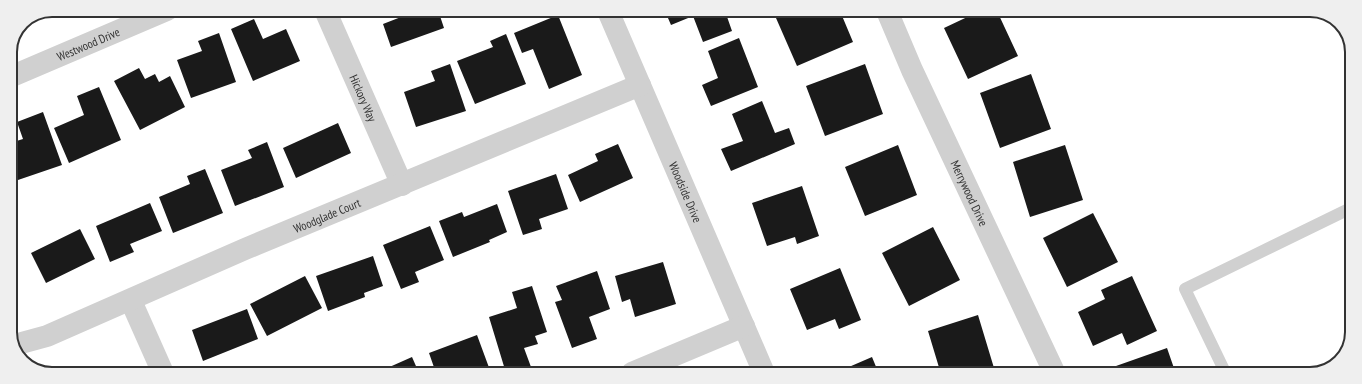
<svg xmlns="http://www.w3.org/2000/svg" width="1362" height="384" viewBox="0 0 1362 384" font-family="'PT Sans Narrow',sans-serif">
	<style>
		.building { fill: #1a1a1a }
		.lines { fill: none; stroke-linecap: round; stroke-linejoin: round }
		.service { stroke: #d0d0d0; stroke-width: 12 }
		.minor { stroke: #d0d0d0; stroke-width: 22 }
		.labels { text-anchor: middle; dominant-baseline: central; stroke-width: 4; stroke-linejoin: round; paint-order: stroke }
		.street-label { font-size: 12px; fill: #333; stroke: #fff }
		.rim { fill: none; stroke: #333; stroke-width: 2 }
	</style>
	<rect width="100%" height="100%" fill="#fff"/>
	<path class="building" d="M399,10H438L444,28L391,47L383,24L401,17Z
		M665,11H725L732,31L703,42L693,16L671,25Z
		M794,11H840L853,42L797,66L776,18Z
		M980,11H997L1018,56L968,79L944,28Z
		M558,15L582,75L549,89L533,49L522,53L514,33Z
		M254,19L263,39L286,29L300,61L253,81L231,29Z
		M219,33L236,82L191,98L177,60L202,51L198,41Z
		M506,34L526,84L475,104L457,61L493,47L490,41Z
		M739,38L758,87L711,106L702,85L718,78L708,51Z
		M450,64L466,111L416,127L404,92L435,81L431,71Z
		M865,64L883,114L825,136L806,86Z
		M139,68L145,79L155,74L159,82L170,76L185,107L140,130L114,81Z
		M1031,74L1051,129L1000,148L980,93Z
		M99,87L121,140L69,163L54,128L84,115L77,96Z
		M762,101L775,133L789,128L795,144L731,171L721,149L743,141L732,114Z
		M43,112L62,165L18,180L15,169L10,171V143L23,139L17,122Z
		M338,123L351,153L296,178L283,148Z
		M267,142L284,187L235,206L221,170L252,158L248,150Z
		M618,144L633,178L580,202L568,175L598,161L595,154Z
		M898,145L917,195L865,216L845,167Z
		M1065,145L1083,200L1030,217L1013,162Z
		M205,169L223,213L173,233L159,197L190,184L187,176Z
		M556,174L568,209L539,219L542,229L523,235L508,191Z
		M802,186L819,236L797,244L795,237L767,246L752,203Z
		M150,203L162,231L130,244L134,252L110,262L96,226Z
		M497,204L507,232L489,240L490,242L453,257L439,221L462,212L464,217Z
		M1093,213L1118,262L1067,287L1043,238Z
		M430,226L444,260L415,272L419,282L401,289L383,245Z
		M933,227L960,280L909,306L882,253Z
		M80,229L95,259L46,283L31,253Z
		M373,256L383,286L364,293L365,297L328,311L316,276Z
		M663,262L676,304L635,317L630,299L622,302L615,276Z
		M840,268L861,320L839,329L835,319L807,330L790,289Z
		M597,271L610,309L589,317L597,339L572,348L555,302L562,300L556,286Z
		M305,276L322,308L267,336L250,304Z
		M1132,276L1157,331L1127,345L1122,333L1093,346L1078,312L1105,299L1101,290Z
		M532,286L547,332L535,336L538,344L524,348L531,367L506,373L489,317L517,308L512,292Z
		M247,309L258,339L203,361L192,330Z
		M978,315L994,368L976,374H941L928,331Z
		M477,335L491,373H468L465,367L450,373H436L429,353Z
		M1167,348L1176,374H1118L1116,366Z
		M412,357L419,373H376Z
		M872,357L879,374L835,373Z"/>
	<g class="lines">
		<path class="service" d="M1226,374L1185,289L1351,208"/>
		<g class="minor">
			<path id="s1" d="M325,10L402,185"/>
			<path id="s2" d="M608,11L764,373"/>
			<path id="s3" d="M887,11L912,70L1055,374"/>
			<path id="s4" d="M10,77L167,10"/>
			<path d="M131,301L163,373"/>
			<path id="s5" d="M14,345L47,336L245,249L640,85"/>
			<path d="M632,373L744,326"/>
		</g>
	</g>
	<g class="labels">
		<g class="street-label">
			<text stroke="none"><textPath href="#s4" startOffset="85">Westwood Drive</textPath></text>
			<text stroke="none"><textPath href="#s1" startOffset="96">Hickory Way</textPath></text>
			<text stroke="none"><textPath href="#s2" startOffset="197">Woodside Drive</textPath></text>
			<text stroke="none"><textPath href="#s3" startOffset="200">Merrywood Drive</textPath></text>
			<text stroke="none"><textPath href="#s5" startOffset="339">Woodglade Court</textPath></text>
		</g>
	</g>
	<path d="M0 0H1362V384H0ZM52 17H1310A35 35 0 0 1 1345 52V332A35 35 0 0 1 1310 367H52A35 35 0 0 1 17 332V52A35 35 0 0 1 52 17Z" fill="#efefef" fill-rule="evenodd"/>
	<path class="rim" d="M52 17H1310A35 35 0 0 1 1345 52V332A35 35 0 0 1 1310 367H52A35 35 0 0 1 17 332V52A35 35 0 0 1 52 17Z"/>
</svg>
